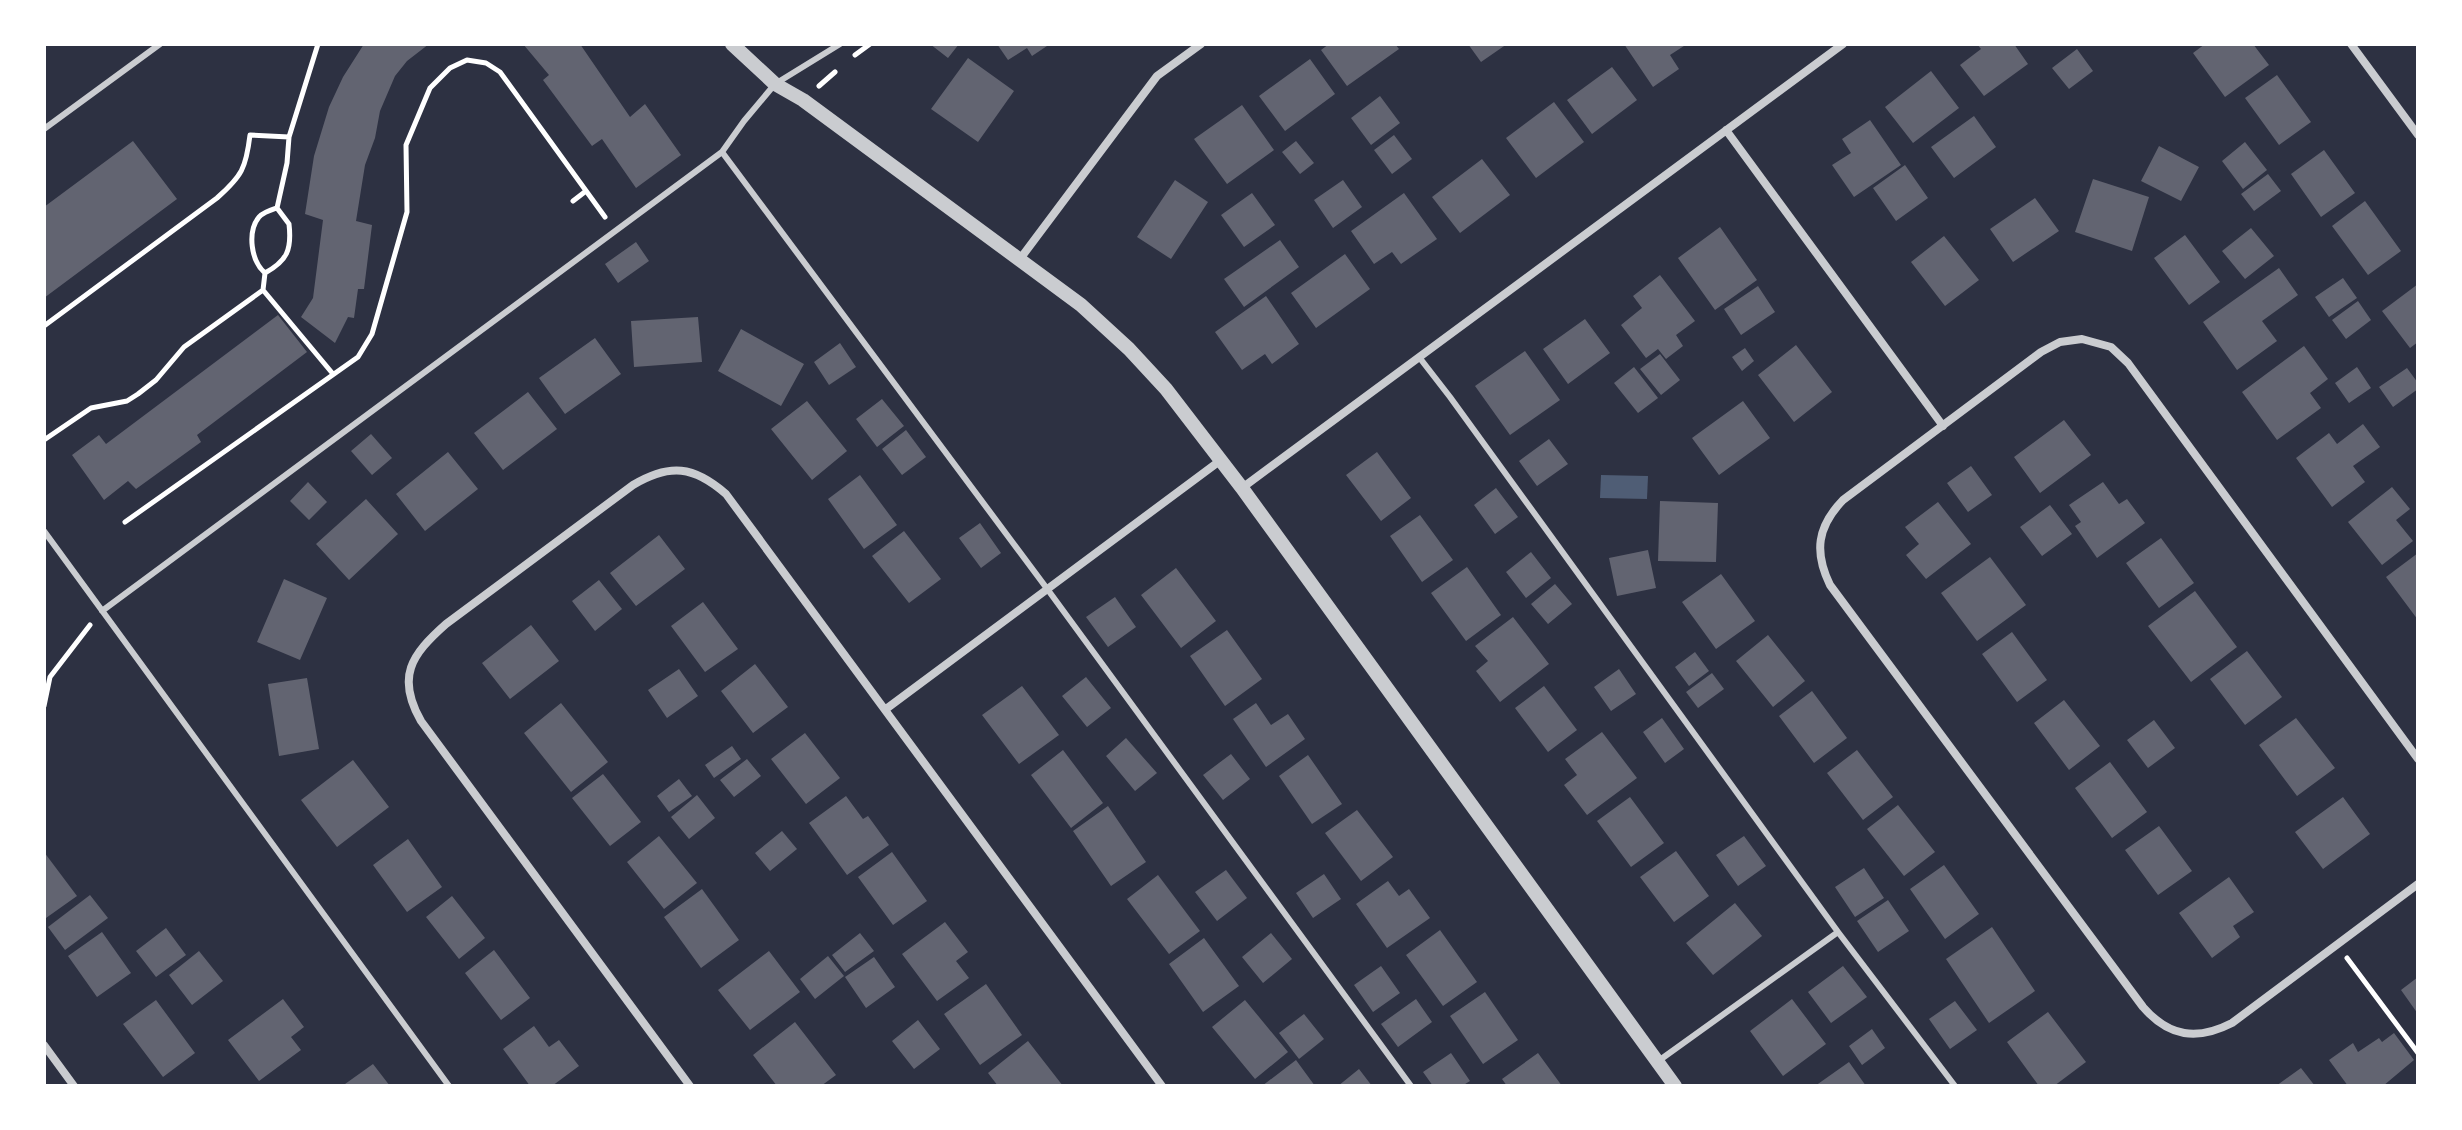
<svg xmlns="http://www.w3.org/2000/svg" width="2462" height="1130" viewBox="0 0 2462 1130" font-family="'DejaVu Sans',sans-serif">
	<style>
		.water { fill: #4f5d75 }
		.building { fill: #626471 }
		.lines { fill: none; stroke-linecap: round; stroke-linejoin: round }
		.path { stroke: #fff; stroke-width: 5 }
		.service { stroke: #caccd0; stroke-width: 6 }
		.minor { stroke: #caccd0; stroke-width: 8 }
		.tertiary { stroke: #caccd0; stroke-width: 14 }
	</style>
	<rect width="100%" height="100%" fill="#2d3142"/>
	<path class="water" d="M1601,475L1648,476L1647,499L1600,498Z"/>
	<path class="building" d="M364,44H429L407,61L395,76L380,111L375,138L365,165L356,221L372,225L364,289H358L354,318L348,317L335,343L301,317L313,298L323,220L305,214L314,156L329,107L343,77Z
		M523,44H580L630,117L645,104L681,155L636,188L602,139L592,146L543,80L549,75Z
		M930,44H959L948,58Z
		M997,44H1050L1032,56L1027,48L1008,60Z
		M1329,44H1395L1399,49L1347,86L1321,50Z
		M1468,44H1507L1481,62Z
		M1624,44H1687L1670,55L1679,69L1653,87Z
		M1977,44H2014L2028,64L1984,96L1960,65L1981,49Z
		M2205,44H2253L2269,65L2225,97L2193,53Z
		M2077,49L2093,71L2069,89L2052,68Z
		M968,58L1014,91L978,142L931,109Z
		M1310,59L1335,94L1285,131L1259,96Z
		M1612,67L1637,100L1592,134L1567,100Z
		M1931,71L1959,108L1913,143L1885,107Z
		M2277,75L2311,122L2279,145L2245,98Z
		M1380,96L1400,123L1371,145L1351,118Z
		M1554,102L1584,142L1536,178L1506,138Z
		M1242,105L1274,150L1227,184L1194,139Z
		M1974,116L1996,147L1954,178L1931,147Z
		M1870,120L1901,165L1854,197L1832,165L1851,153L1842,139Z
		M1394,135L1412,159L1392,174L1374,150Z
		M133,141L177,199L44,298V207Z
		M1296,141L1314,163L1300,174L1282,152Z
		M2245,142L2267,170L2243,189L2222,161Z
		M2159,146L2199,167L2181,201L2141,181Z
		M2324,150L2355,193L2321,217L2291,174Z
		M1482,159L1510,195L1460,233L1432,197Z
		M1905,165L1928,198L1896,221L1873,188Z
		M2268,174L2281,191L2254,211L2241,194Z
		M2093,179L2149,197L2132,251L2075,232Z
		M1175,180L1208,202L1171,259L1137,237Z
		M1343,180L1362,207L1333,228L1314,200Z
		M1252,193L1275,225L1244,247L1221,215Z
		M1404,193L1437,239L1401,264L1392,252L1374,264L1351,231Z
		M2035,198L2059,231L2013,262L1990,229Z
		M2365,201L2401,251L2368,275L2332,226Z
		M1720,227L1757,280L1715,310L1678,258Z
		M2251,228L2274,256L2245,279L2222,251Z
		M2185,235L2220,282L2189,305L2154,258Z
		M1944,236L1979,280L1945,306L1911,262Z
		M1280,240L1299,267L1244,307L1224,279Z
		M636,242L649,261L618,283L605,264Z
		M1345,254L1370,289L1316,328L1291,293Z
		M2279,268L2298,295L2262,321L2277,341L2237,370L2203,322Z
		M1660,275L1695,321L1676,335L1683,346L1666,359L1658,349L1646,358L1621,325L1642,308L1633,296Z
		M2343,278L2357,298L2329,317L2315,297Z
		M2418,284V342L2410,348L2382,311Z
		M1758,286L1775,312L1741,335L1724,309Z
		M1266,296L1299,344L1272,364L1265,354L1242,370L1215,332Z
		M2358,301L2371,320L2346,339L2332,320Z
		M278,315L307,352L197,435L201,442L136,489L128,481L104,500L72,455L99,435L106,444Z
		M698,317L702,362L634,367L631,321Z
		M1585,319L1610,353L1568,384L1543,349Z
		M741,329L804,364L781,406L718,371Z
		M595,338L621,374L565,414L539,378Z
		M840,343L856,367L829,385L814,362Z
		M1796,345L1832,392L1794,422L1758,375Z
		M2304,346L2328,379L2310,393L2321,408L2277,440L2242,392Z
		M1745,348L1754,361L1742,371L1732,357Z
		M1525,351L1560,400L1510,435L1475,386Z
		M1660,354L1680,380L1661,395L1640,369Z
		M1634,367L1658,398L1638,413L1614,383Z
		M2357,367L2371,388L2349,403L2335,383Z
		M2407,368L2418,383V389L2393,407L2379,387Z
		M528,392L557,429L503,470L474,433Z
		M882,399L904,426L877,447L856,419Z
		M807,401L847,451L812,480L771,429Z
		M1743,401L1770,438L1719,475L1692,438Z
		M2064,420L2091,455L2040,493L2014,457Z
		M2363,424L2380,447L2353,466L2365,482L2332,507L2296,458L2329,433L2337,444Z
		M906,430L926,457L902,475L882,449Z
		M371,434L392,458L372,475L351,451Z
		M1549,439L1568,464L1537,486L1519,461Z
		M448,452L478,489L425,531L396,494Z
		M1377,452L1411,498L1381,521L1346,475Z
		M1971,466L1992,495L1968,512L1947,483Z
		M860,475L897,525L864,549L828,499Z
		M308,482L327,502L309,520L290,501Z
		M2103,482L2119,504L2127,499L2145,523L2097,558L2075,526L2081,522L2069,505Z
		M2392,487L2410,509L2396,520L2413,541L2382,565L2348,522Z
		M1496,488L1518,517L1495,534L1474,505Z
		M366,499L398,534L349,580L316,544Z
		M1660,501L1718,503L1716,562L1658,561Z
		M1938,502L1971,544L1926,579L1906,555L1919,544L1905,527Z
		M2050,505L2072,534L2042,556L2020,527Z
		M1420,515L1453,560L1422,582L1390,536Z
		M980,523L1001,553L981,568L959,538Z
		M904,531L941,579L909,603L872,556Z
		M659,535L685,569L636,606L610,573Z
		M2161,538L2194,583L2159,608L2126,563Z
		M1648,550L1656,588L1617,596L1609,558Z
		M1531,552L1551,578L1526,598L1506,572Z
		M2418,553V620L2386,577Z
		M1990,557L2026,605L1977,641L1941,593Z
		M1467,567L1501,615L1466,641L1431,593Z
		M1176,568L1216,621L1181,648L1141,595Z
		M1721,574L1755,621L1716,649L1682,602Z
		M284,579L327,598L300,660L257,642Z
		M599,580L622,609L595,631L572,601Z
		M1555,584L1572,604L1548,624L1531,604Z
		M2195,591L2237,647L2191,682L2148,626Z
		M1115,597L1136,627L1108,647L1086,617Z
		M703,602L738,649L705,672L671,626Z
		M1513,617L1549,664L1500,702L1476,671L1488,661L1475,646Z
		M531,625L559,661L510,699L482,663Z
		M1227,630L1262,679L1225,706L1190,656Z
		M2012,632L2047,680L2017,702L1982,654Z
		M1768,635L1805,681L1773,707L1736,661Z
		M2247,651L2282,697L2245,725L2210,679Z
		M1695,652L1709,671L1689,686L1675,667Z
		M755,664L788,707L753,733L721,691Z
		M679,669L698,696L667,718L648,690Z
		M1619,669L1636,694L1611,711L1594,687Z
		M1712,673L1724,689L1698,708L1686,692Z
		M1086,677L1111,708L1087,727L1062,696Z
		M307,678L319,749L279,756L268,684Z
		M1022,686L1059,735L1019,764L982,715Z
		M1544,686L1577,730L1548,752L1515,708Z
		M1812,691L1847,738L1814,763L1779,716Z
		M2064,700L2100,746L2069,770L2034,723Z
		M561,703L608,762L571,792L524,733Z
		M1256,703L1271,725L1288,714L1305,739L1266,767L1233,719Z
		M1662,718L1684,749L1665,763L1643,732Z
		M2296,718L2335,768L2297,796L2259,745Z
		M2154,720L2175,748L2148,768L2127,740Z
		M1602,732L1637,778L1587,815L1564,785L1577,775L1565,759Z
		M805,733L840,778L806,804L771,759Z
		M1126,738L1157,773L1135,791L1106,756Z
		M732,746L741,759L714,778L705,765Z
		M1063,750L1103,803L1071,828L1031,775Z
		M1857,750L1893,797L1863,820L1827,773Z
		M1231,754L1250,779L1223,800L1203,775Z
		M1308,755L1342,804L1312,824L1279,776Z
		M747,759L761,776L734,797L720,780Z
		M353,760L389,807L337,847L301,800Z
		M2110,762L2147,812L2112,838L2075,788Z
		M603,774L641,822L610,846L572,798Z
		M679,779L692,796L669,812L657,796Z
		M697,795L715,818L689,839L671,817Z
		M846,796L863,819L868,816L889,845L847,875L809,823Z
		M1630,797L1664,843L1631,867L1597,821Z
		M2343,797L2370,834L2323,869L2295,832Z
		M1898,805L1935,852L1904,876L1867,829Z
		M1108,806L1146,862L1111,886L1073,831Z
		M1357,810L1393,857L1361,881L1325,833Z
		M2159,826L2192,871L2158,895L2125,850Z
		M782,831L797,849L770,871L755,853Z
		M659,836L697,883L664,909L627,862Z
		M1744,836L1766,866L1738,886L1716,855Z
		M408,839L442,887L407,912L373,865Z
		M1676,851L1709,896L1674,922L1640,877Z
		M44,852L77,896L46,918L44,915Z
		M892,852L927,901L893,925L858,877Z
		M1944,865L1979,914L1945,939L1910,889Z
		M1864,868L1884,898L1855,917L1835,887Z
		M1226,870L1247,898L1217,921L1195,892Z
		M1324,874L1341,899L1313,918L1296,893Z
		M1158,875L1200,931L1169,954L1127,899Z
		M2229,877L2254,912L2233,926L2240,937L2212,958L2179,913Z
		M1388,881L1399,896L1409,889L1430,918L1387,948L1356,904Z
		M702,889L739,940L701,968L664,917Z
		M90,895L108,918L65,950L48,927Z
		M452,896L485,938L459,959L426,917Z
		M1888,900L1909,931L1878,952L1857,921Z
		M1735,903L1762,936L1713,975L1686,943Z
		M945,922L968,952L956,961L969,978L937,1001L902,954Z
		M1992,927L2035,991L1989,1023L1946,959Z
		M166,928L186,955L156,977L136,951Z
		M1440,930L1477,982L1443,1006L1406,955Z
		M102,932L131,973L97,997L68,956Z
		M860,933L874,951L845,972L832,955Z
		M1271,933L1292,959L1263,983L1242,957Z
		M1204,938L1239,986L1203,1012L1169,964Z
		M494,950L530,998L501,1020L465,973Z
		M199,951L223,981L192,1005L169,975Z
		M769,951L800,992L750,1030L718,990Z
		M828,956L844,976L815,999L800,979Z
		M874,957L895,987L866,1008L845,977Z
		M1381,966L1400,993L1373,1012L1354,985Z
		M1843,966L1867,997L1831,1023L1808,992Z
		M2418,977V1014L2401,990Z
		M986,984L1022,1035L980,1065L944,1014Z
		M1485,992L1518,1040L1483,1064L1450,1016Z
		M283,999L304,1027L291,1037L301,1050L259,1081L228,1040Z
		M1416,999L1432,1022L1398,1047L1381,1024Z
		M1792,999L1826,1044L1783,1076L1750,1031Z
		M156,1000L195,1053L163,1077L123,1024Z
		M1245,1000L1288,1052L1255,1079L1212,1027Z
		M1955,1001L1977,1030L1950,1049L1929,1019Z
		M2048,1012L2086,1062L2054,1086H2039L2007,1042Z
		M1304,1014L1324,1039L1299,1059L1279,1033Z
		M918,1020L940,1049L914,1069L892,1041Z
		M795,1022L836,1075L821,1086H777L753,1055Z
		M534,1026L549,1047L559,1040L579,1066L552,1086H530L503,1049Z
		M1872,1029L1885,1048L1862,1065L1849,1046Z
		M2394,1033L2414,1060L2383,1086H2348L2329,1060L2353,1043L2358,1052L2379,1038L2382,1042Z
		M1028,1041L1063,1086H998L988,1073Z
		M1451,1053L1470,1081L1462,1086H1433L1423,1072Z
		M1538,1053L1562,1086H1507L1502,1079Z
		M1296,1060L1315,1086H1262Z
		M1849,1062L1866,1086H1815Z
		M373,1064L390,1086H347L345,1084Z
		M2301,1068L2315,1086H2276Z
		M1359,1069L1372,1086H1338Z"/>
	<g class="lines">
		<path class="path" d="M855,55L870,44
			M819,86L835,72
			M573,201L586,191
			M265,273C287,261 292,250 289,224L277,208
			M263,290L333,374
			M44,326L217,198C242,176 246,168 250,135L289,137
			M44,440L91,408L127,401L138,394L156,380L184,347L263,290L265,273C251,261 247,232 259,217C264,212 271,210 277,208L287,163L289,137L318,44
			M125,522L358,357L372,334L407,212L406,145L430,88L450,68L467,60L486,63L500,72L605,217
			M44,706L50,677L90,625
			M2347,958L2418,1053"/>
		<path class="service" d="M840,44L775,84L744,121L722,152L1048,590L1411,1086
			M44,129L160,44
			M1419,357L1450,397L1838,932L1955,1086
			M44,531L449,1086
			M102,611L722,152
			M1657,1062L1838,932"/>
		<path class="minor" d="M2351,44L2418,135
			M1726,130L1943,426
			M1020,259L1157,76L1201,44
			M1242,488L1843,44
			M886,709L1221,460
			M2418,759L2128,363L2111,347L2082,339L2060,342L2041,352L1843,500C1817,527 1814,552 1830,585L2143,1007C2169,1037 2197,1041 2232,1023L2418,884
			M44,1045L74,1086
			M690,1086L421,721C396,677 411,655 446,624L633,485C670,463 694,466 726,494L1162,1086"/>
		<path class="tertiary" d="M732,44L775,84L803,100L1081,305L1129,349L1166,389L1242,488L1675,1086"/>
	</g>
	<rect width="2462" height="1130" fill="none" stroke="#ffffff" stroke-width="92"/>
</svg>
